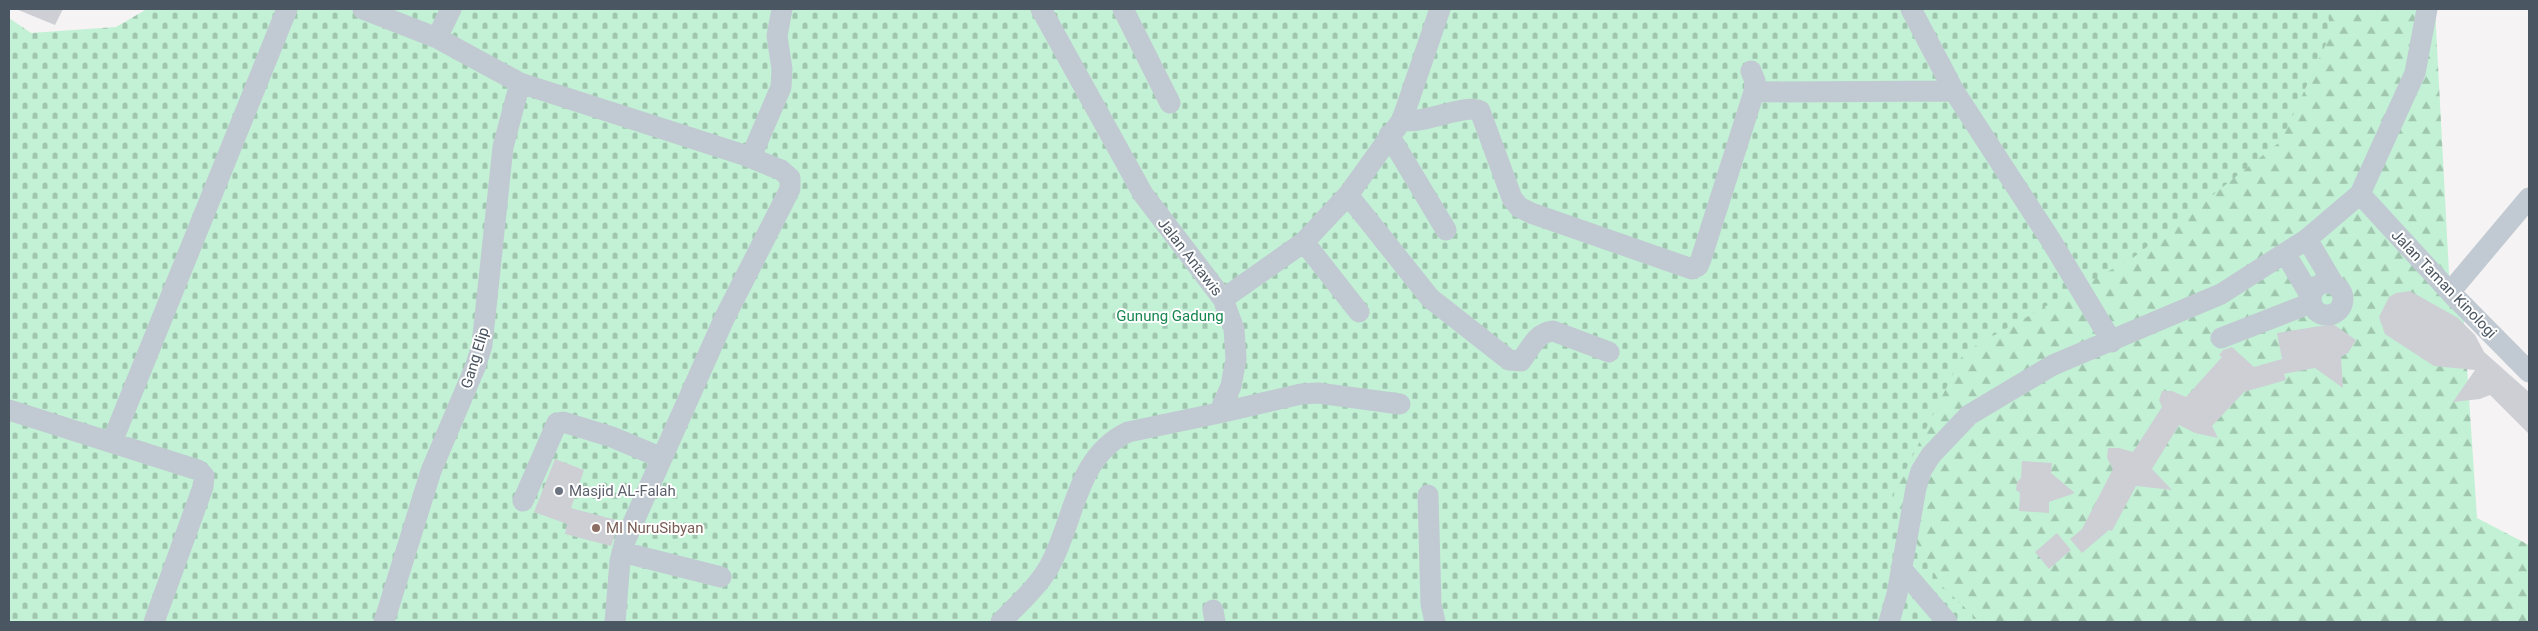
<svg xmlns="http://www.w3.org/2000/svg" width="2538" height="631" viewBox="0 0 2538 631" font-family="Roboto,sans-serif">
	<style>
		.forest { fill: url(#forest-firs) }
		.cemetery { fill: url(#cemetery-stones) }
		.building { fill: #cdcfd5 }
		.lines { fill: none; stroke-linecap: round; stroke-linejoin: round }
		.minor { stroke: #c1cad2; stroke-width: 21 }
		.worship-dot { fill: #6b7280; stroke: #fff; stroke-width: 2 }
		.education-dot { fill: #8d6e63; stroke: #fff; stroke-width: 2 }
		.labels { text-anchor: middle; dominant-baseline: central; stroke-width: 4; stroke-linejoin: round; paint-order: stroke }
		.street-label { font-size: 15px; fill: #4a5661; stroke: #fff }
		.park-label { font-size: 15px; fill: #17864f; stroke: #fff }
		.worship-label { font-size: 15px; fill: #5b616d; stroke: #fff; text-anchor: start }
		.education-label { font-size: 15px; fill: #785e54; stroke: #fff; text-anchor: start }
	</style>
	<defs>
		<pattern id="forest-firs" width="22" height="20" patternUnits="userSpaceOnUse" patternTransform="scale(1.25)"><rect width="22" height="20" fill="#c3f1d5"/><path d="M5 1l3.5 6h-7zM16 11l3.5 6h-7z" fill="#a0c6b0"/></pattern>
		<pattern id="cemetery-stones" width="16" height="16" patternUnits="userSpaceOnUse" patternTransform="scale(1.25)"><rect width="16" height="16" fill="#c3f1d5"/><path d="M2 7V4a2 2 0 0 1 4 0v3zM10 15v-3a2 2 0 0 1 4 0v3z" fill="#a0c6b0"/></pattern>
	</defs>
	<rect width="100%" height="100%" fill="#f5f3f3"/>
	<path class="forest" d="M1885,9H2435L2450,292L2464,322L2477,518L2529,545V622H1795Z"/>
	<path class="cemetery" d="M147,9H2327L2331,33L2281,141L2134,257L1964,352L1891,500L1942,586L1980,622H9V18L31,33L116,27Z"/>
	<path class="building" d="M16,9H63L55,25Z
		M2410,291L2458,318L2475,335L2484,352L2529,392V434L2490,395L2480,399L2453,402L2475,370L2434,366L2385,334L2379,317L2389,297L2396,293Z
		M2333,324L2356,340L2348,353L2341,357L2343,388L2315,368L2284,374L2286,380L2244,392L2212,426L2218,438L2195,433L2179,425L2152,469L2172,490L2136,486L2112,531L2109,530L2082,553L2070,539L2082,529L2113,469L2107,458L2108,448H2119L2133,452L2162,407L2159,400L2162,391H2172L2186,397L2222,357L2219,355L2223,350L2232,347L2254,367L2282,359L2277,333Z
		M555,459L584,470L571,508L620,521L611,546L565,534L567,524L534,512Z
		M2022,461L2052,463L2051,473L2075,493L2049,502V513L2019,511L2020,493L2016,490L2017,482L2021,478Z
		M2057,533L2071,550L2049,569L2035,552Z"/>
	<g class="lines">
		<path class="minor" d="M363,9L437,38L520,83L744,155L781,170L790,178V189L724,319L625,541L620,561L615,622
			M1123,9L1170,103
			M1911,9L1954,91L2050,239L2112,342
			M437,38L451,9
			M1754,92L1954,91
			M1402,120C1425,125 1464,103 1480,111L1512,198L1519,207L1531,213L1692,269L1698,266L1701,259L1754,92L1755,81L1751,71
			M1389,135L1446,230
			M751,157L781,87L782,69L777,36L782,9
			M2360,194L2450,292L2529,372
			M1348,195L1430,298L1509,360L1521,361C1530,349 1537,332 1553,331L1609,352
			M2307,239L2333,283
			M1304,242L1359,312
			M2285,253L2310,295
			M2311 299a16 16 0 1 1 32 0a16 16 0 1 1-32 0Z
			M2450,292L2529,198
			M1223,299L1304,242L1348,195L1402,120L1440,9
			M2221,338L2311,303
			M9,410L198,470L204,476L203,487L154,622
			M1219,413L1301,394L1318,393L1400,404
			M112,442L287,9
			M1428,495L1431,604L1435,622
			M523,501L557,423L563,422L612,437L662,458
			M622,552L721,577
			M1901,568L1947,622
			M1213,610L1215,622
			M384,622L431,471L476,365L482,345L503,147L520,83
			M1001,622C1017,605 1037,588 1049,567C1075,521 1075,457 1128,432L1219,413L1231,386L1236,359L1234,329L1223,299L1143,194L1041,9
			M1889,622L1897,594L1916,488L1921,471L1931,455L1969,415L2053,365L2221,294L2307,239L2360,194L2415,73L2427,9"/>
	</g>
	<circle class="worship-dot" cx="559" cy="491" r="5"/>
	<circle class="education-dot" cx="596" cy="528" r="5"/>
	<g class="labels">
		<g class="street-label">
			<text transform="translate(1190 257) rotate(52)">Jalan Antawis</text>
			<text transform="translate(2444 284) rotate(46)">Jalan Taman Kinologi</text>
			<text transform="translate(475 358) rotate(-73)">Gang Elip</text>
		</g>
		<g class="park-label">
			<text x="1170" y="316">Gunung Gadung</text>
		</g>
		<g class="worship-label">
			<text x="569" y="491">Masjid AL-Falah</text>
		</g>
		<g class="education-label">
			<text x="606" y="528">MI NuruSibyan</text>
		</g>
	</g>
	<rect width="2538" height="631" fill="none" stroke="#4a5661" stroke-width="20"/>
</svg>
